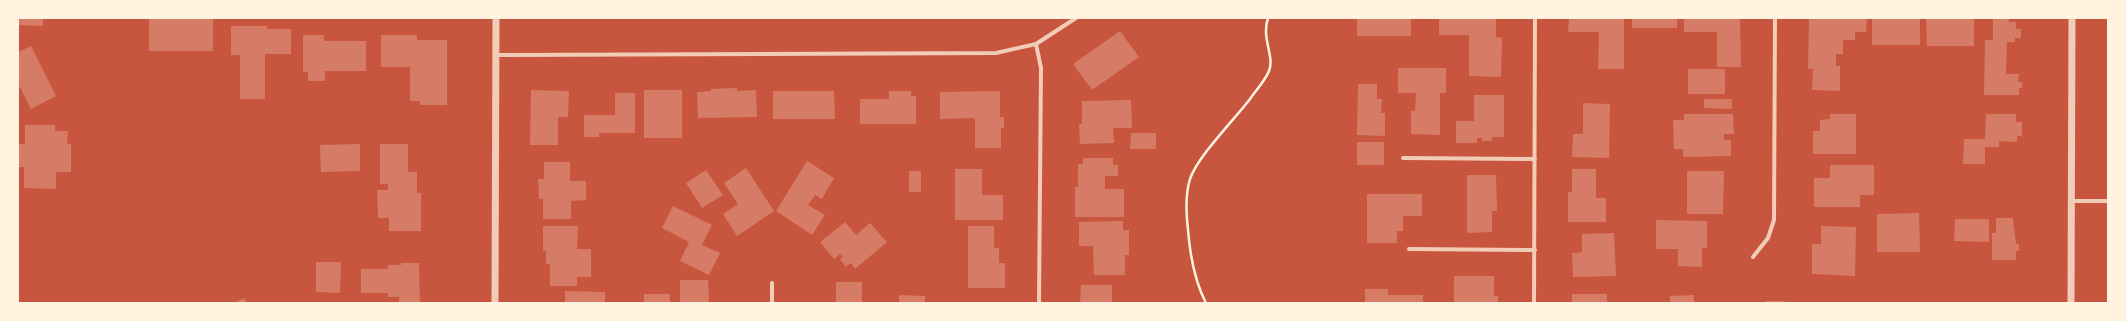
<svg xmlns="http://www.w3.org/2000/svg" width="2126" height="321" viewBox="0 0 2126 321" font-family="'Source Sans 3',sans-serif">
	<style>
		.building { fill: #d67c66 }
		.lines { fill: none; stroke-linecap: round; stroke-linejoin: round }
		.path { stroke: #fff3e0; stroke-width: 2.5 }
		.minor { stroke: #f1ccb7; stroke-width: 4 }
		.tertiary { stroke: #f1ccb7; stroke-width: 7 }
	</style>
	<rect width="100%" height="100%" fill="#c8553d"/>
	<path class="building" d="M19,18H43V26L19,25Z
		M149,18H213V51H149Z
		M1357,18H1411V36H1357Z
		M1439,18H1496V37L1502,38L1501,77L1469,76V35H1439Z
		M1569,18H1624V69H1598L1599,32H1568Z
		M1632,18H1677V28H1632Z
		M1684,18H1740L1741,67H1717V32H1684Z
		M1809,18H1867L1866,32H1855V40H1843V54H1836V66H1840V91L1812,90L1813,69H1808Z
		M1872,18H1920V45H1872Z
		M1926,18H1974V46H1927Z
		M1993,18H2009V22H2016V29H2021V38H2015V42H2007L2006,74H2019L2018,82H2022V88H2019V95H1984L1985,40H1993Z
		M231,26H267V29H291V54H265V99H240V55H231Z
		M1120,31L1139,57L1092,90L1073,64Z
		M303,35H324V41H366V71H325V81H308V72H303Z
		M381,35H417V40H447V105H420V101H410V67H381Z
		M31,46L56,96L31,109L20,87L18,88V52Z
		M1398,68H1446V93H1440V135L1411,134V111H1415L1416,93H1398Z
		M1688,69H1725V94H1688Z
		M1358,84H1377V99H1382L1381,113H1385V136L1357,135Z
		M737,88V91L756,90L757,117L698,118L697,92L711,91V89Z
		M531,90L569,91L568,117H558V145H530Z
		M644,90H682V138H644Z
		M773,91H834L835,119H773Z
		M889,91H911V96H916V124H860V99H889Z
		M1000,91V117H1004V128H1001V148H975V118L940,119V92Z
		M615,93H635V133H599V137H584V115H615Z
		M1474,95H1504V137H1492V141H1482V138H1477V143H1456V121H1474Z
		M1704,99H1732V109L1704,108Z
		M1131,100L1132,128H1113L1114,143L1080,144L1079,124H1082V101Z
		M1583,103L1610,104L1609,158L1572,157L1573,134H1583Z
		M1684,114H1733L1734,134H1724V140H1731V156L1683,157V149H1674L1673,120H1684Z
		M1830,114H1856V154H1813V131H1820V120L1830,119Z
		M1986,114H2016V122H2022V136H2017V142L1999,141V147H1985V164H1963L1964,139H1985Z
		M25,125H55V131H68L67,144H71V172H56V189L24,188V167H18V144H25Z
		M1131,133H1156V149H1130Z
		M1357,142H1384V165H1357Z
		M360,144V171L321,172L320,145Z
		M380,144H408V172H417V193H421V231H389V218H378L377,190H388V184H380Z
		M1083,158H1113V165H1118V176H1105V189H1124V217H1075V187H1078V164H1083Z
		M807,161L834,178L822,199L815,195L808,205L825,215L812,235L776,211Z
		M544,162H570V181H586V200L571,201V219H543V199H539L538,179H544Z
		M1830,165H1874V195H1860V207H1814V178H1830Z
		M746,168L774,211L737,236L723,214L738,204L724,183Z
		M955,169H982V195H1003V220H955Z
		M1572,169H1596V198H1606V222H1568V192H1572Z
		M706,170L723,195L702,208L686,183Z
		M909,171H921V192H909Z
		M1687,171H1724L1723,214H1687Z
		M1467,175H1496L1497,211H1492V232L1467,233Z
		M1367,194H1422V216H1403V231H1397V243H1367Z
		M673,206L712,225L702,245L720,253L709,275L680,261L689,242L662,228Z
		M1919,213L1920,252H1877V214Z
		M1996,218H2013L2016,244H2019V251H2016V260H1992V233H1996Z
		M1955,219H1989V242L1954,241Z
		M1656,220L1707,221V248H1702V267L1678,266V249H1656Z
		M1123,221V230H1129V255H1125V275H1094L1093,246H1079V222Z
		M845,222L856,235L870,223L887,242L855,269L851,263L846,267L840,259L843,257L840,254L834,259L820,242Z
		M543,226H578L577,249H591V277H577V286H550V264H546V251H543Z
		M968,226H994V248H999V263H1005V288H968Z
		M1821,226L1856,227L1855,276L1812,274V244H1821Z
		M1614,233L1616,276L1573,277L1572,253L1582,252V234Z
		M316,262H341L340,293L316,292Z
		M401,263H419L420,303H399V297H388V293H361V269H388V265H401Z
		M1454,276H1494V296H1498V303H1454Z
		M680,280H708L709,303H680Z
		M836,282H862V303H836Z
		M1081,285H1112V303H1080Z
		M1365,289H1388V295H1423V303H1365Z
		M565,291L605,292V303H565Z
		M644,294H670V303H644Z
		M1572,294H1607V303H1572Z
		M899,295L925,296V303H899Z
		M1694,295V303H1670V296Z
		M244,298L247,303H234Z
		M1766,301H1785V303H1766Z"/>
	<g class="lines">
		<path class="path" d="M1206,303C1194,280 1190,255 1188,230C1186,213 1185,195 1190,179C1198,156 1234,120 1250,99C1256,90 1265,81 1269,71C1275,56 1261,39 1268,18"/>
		<path class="minor" d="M1036,44L1041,68L1039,303
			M496,55L996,53L1036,44L1076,18
			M1403,158L1535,159
			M2071,201H2108
			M1409,249L1535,250
			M1753,257L1768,238L1774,220L1775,18
			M772,303V283
			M1534,303L1535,18"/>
		<path class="tertiary" d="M495,303L496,18
			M2071,303L2072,18"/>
	</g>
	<rect width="2126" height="321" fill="none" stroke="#fff3e0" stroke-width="38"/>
</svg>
